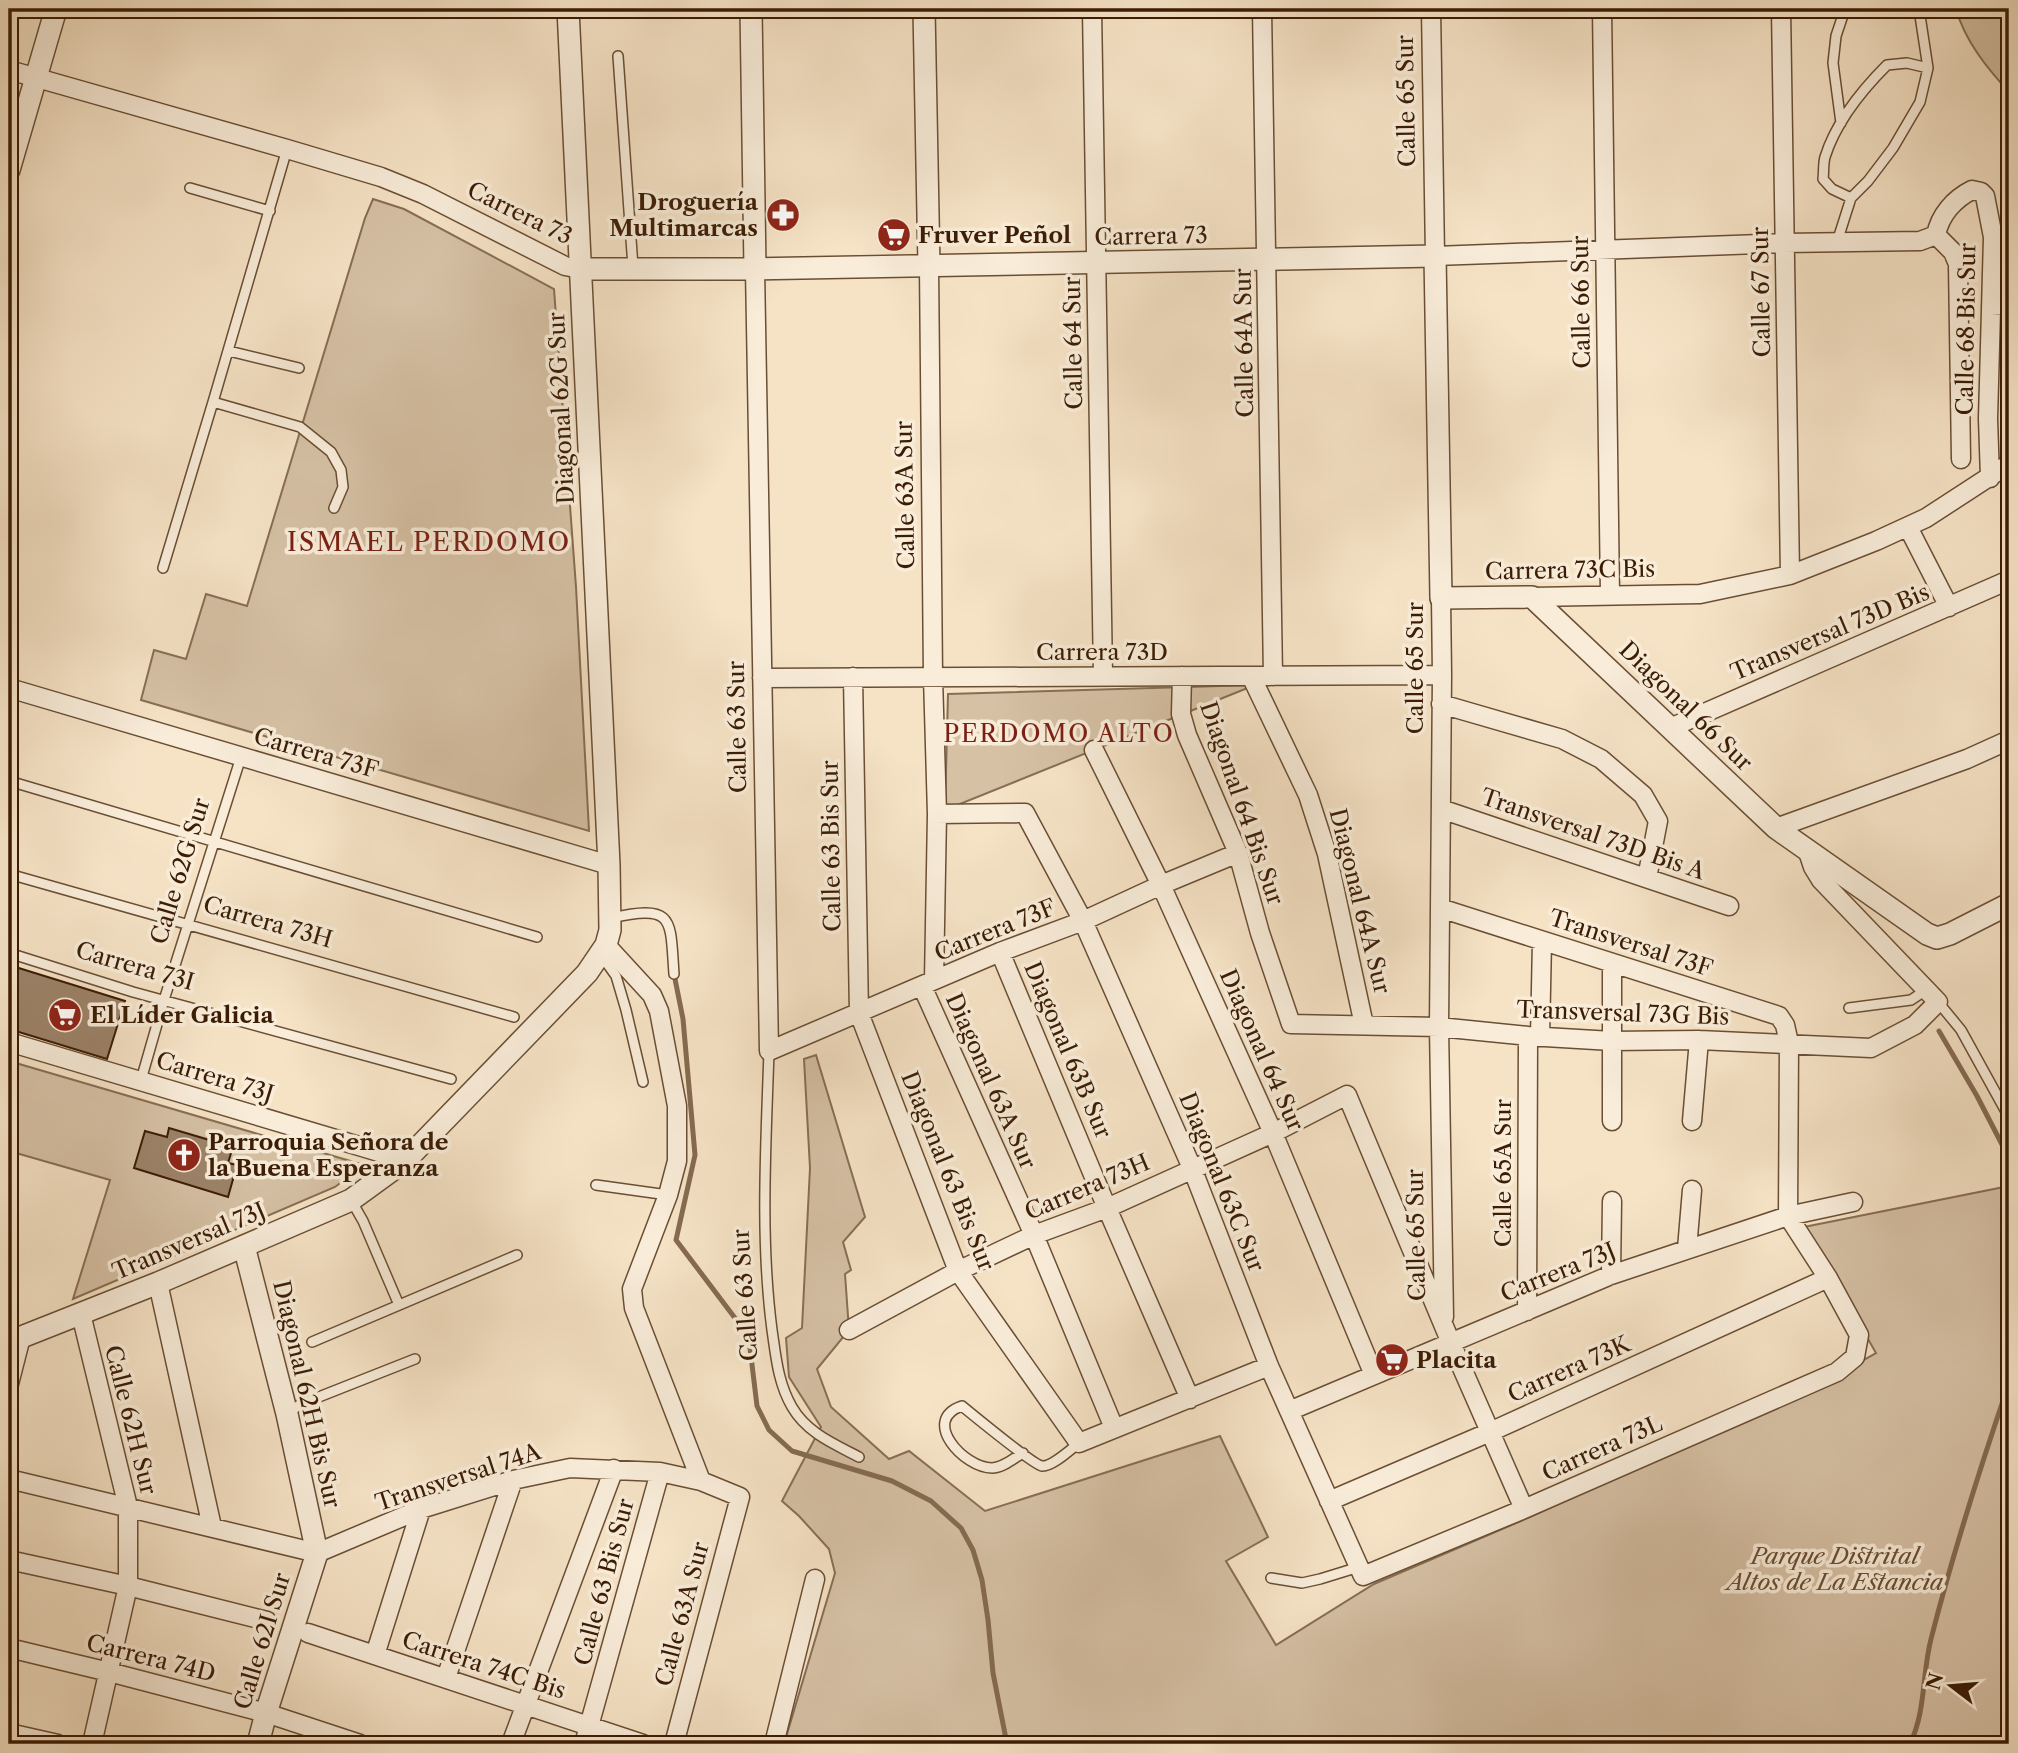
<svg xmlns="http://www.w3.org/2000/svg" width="2018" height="1753" viewBox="0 0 2018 1753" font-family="'Libre Caslon Text',serif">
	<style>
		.green { fill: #d6c1a5; stroke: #886e54; stroke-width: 2 }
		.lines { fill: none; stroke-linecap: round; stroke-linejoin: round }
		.stream { stroke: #856b51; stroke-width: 5 }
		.building { fill: #9c8369; stroke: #3b1c04; stroke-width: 2 }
		.service-casing { stroke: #6a4e34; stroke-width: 12 }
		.minor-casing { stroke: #6a4e34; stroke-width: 21 }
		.tertiary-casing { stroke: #6a4e34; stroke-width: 24 }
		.service { stroke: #f9edda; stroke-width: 9 }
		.minor { stroke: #f9edda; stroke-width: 18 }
		.tertiary { stroke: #f9edda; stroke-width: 21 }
		.labels { text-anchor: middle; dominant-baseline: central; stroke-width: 7; stroke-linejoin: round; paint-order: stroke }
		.street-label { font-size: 23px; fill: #3b1c04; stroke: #f9edda }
		.poi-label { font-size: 23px; font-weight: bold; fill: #3b1c04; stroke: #f9edda; text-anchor: start }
		.park-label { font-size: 23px; font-style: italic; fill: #6a4e34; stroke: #f9edda }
		.neighbourhood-label { font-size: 24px; letter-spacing: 2px; fill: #7a1f14; stroke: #f9edda }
		.quarter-label { font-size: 26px; letter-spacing: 2px; fill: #7a1f14; stroke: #f9edda }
	</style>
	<rect width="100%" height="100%" fill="#f6e3c6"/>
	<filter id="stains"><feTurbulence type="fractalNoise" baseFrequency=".00286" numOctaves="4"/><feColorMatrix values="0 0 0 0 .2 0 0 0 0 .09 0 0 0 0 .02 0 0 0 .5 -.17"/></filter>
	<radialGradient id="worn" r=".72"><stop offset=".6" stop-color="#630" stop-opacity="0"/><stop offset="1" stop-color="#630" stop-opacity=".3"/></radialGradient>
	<path class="green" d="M1956,9H2009V92C1987,68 1965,41 1956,9Z
		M373,199L404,209L554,289L576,587L589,831L141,700L154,650L186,659L206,594L247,606L365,218Z
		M1255,685L945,810L948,694Z
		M816,1055L865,1217L843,1242L851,1270L845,1274L849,1330L817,1369L831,1407L889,1459L909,1451L985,1511L1220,1436L1268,1537L1226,1561L1276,1645L1374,1584L1521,1521L1804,1393L1876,1353L1804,1227L2009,1186V1744H784L835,1573L829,1549L799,1516L782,1501L821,1427L789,1377L786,1338L802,1328L810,1168L804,1059Z
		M9,1061L364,1165L335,1187L73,1299L110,1180L9,1151Z"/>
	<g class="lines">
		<path class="stream" d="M674,974L683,1019L695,1155L676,1240L741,1326L750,1348L757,1406L769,1430L792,1451L892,1481L931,1501L961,1528L973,1550L982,1580L988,1620L993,1673L1007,1744
			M1939,1031L1977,1096L2009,1158
			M1910,1744C1926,1711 1922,1674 1931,1639C1953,1553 1980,1468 2009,1383"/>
	</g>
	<path class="building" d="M9,965L125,1001L107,1059L9,1029Z
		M169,1128L233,1147L228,1163L237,1165L228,1197L134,1168L145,1131L167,1137Z"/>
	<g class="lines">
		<g class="service-casing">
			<path id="service" d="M618,56L633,267
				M1841,123L1833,63L1836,36L1845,9
				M190,188L270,211
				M1851,198L1832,189L1823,179C1824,172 1823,164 1825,157C1836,122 1862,90 1887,65L1907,63L1928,68
				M1837,242L1851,198L1868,181L1893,148L1920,102L1928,68L1919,9
				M229,351L299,368
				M213,402L300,427L331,452L341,470L343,487L334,508
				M163,568L213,402L287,149
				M9,781L537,937
				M9,874L514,1017
				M611,918C675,904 670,918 674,974
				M9,953L133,992L451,1079
				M601,955L616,976L626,1010L643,1082
				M1938,1002L1961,1030L2009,1117
				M1849,1008L1911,1000L1926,990
				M769,1051C766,1144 760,1238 772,1330C776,1357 778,1383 792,1407C807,1433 834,1444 859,1457
				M141,1080L164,1000L241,757
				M596,1185L668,1195
				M351,1200L363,1221L399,1305
				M312,1342L517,1255
				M288,1413L301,1404L415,1359
				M1023,1453C1014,1458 1003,1468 992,1468C964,1468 920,1420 962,1406C973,1415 1034,1465 1042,1466C1052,1467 1071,1449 1079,1443
				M1271,1578L1302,1583L1320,1579L1359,1567"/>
		</g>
		<g class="minor-casing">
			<path id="minor" d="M1092,9L1103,676
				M1262,9L1273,676
				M1431,9L1435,256L1785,243L1920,241L1936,235C1940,215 1954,199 1972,190L1981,192L1985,196L1993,237L1988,419L1990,478
				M1602,9L1610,595
				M1781,9L1790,575
				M9,70L287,149L381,177L423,194L565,266L581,269
				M1936,235L1953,252L1958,264L1961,459
				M929,266L933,677L937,814L934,980
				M755,269L769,1051L1000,952L1083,921L1161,885L1238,853
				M1991,306L2009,305
				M1908,527L1949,607
				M1532,597L1700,594L1790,575L1876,541L1926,518L2009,464
				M1441,598L1442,675L1439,1027L1444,1317
				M1182,676L1181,714L1187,735L1238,853L1260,933L1291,1024L1439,1027L1528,1036L1612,1041L1699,1040L1871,1048L1915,1025L1938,1002L1821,880L1813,867L1807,849
				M1251,676L1308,795L1327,854L1364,1025
				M853,677L859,1013L958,1271L1079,1443L1269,1366
				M762,678L1442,675
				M9,688L609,865
				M1441,704L1562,739L1601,759L1643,795L1658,821L1647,878
				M1670,728L2009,580
				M1094,750L1161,885L1273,1133L1374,1375
				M1441,809L1729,906
				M937,814L1025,813L1083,921L1192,1168L1269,1366L1363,1576L1524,1509L1837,1372L1855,1357L1859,1335L1828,1278L1788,1216L1789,1043L1785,1025L1779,1016L1440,908
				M1776,828L1967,759L2009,740
				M606,945L652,995L659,1011L677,1106V1161L668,1195L632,1289L634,1308L701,1481
				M1000,952L1107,1208L1190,1399
				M1612,963V1121
				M922,986L1034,1235L1114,1428
				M1540,1037L1542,941
				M9,1042L406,1160
				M1692,1121L1699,1040
				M1687,1249L1692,1190
				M1611,1275L1612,1201
				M158,1283L212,1527
				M1527,1311L1528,1036
				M81,1314L128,1507V1586L92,1744
				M849,1330L958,1271L1034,1235L1107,1208L1273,1133L1347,1095L1451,1343L1524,1509
				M9,1384L21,1337
				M1289,1411L1611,1275L1788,1216L1853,1202
				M9,1479L317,1553L421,1509L513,1480L570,1468L660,1472L701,1481L740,1497L674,1744
				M1329,1501L1490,1432L1828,1278
				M9,1560L128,1586L267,1621
				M308,1633L643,1744
				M9,1648L109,1672L266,1713L360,1744
				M375,1655L421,1509
				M446,1678L513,1480
				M9,1733L58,1744
				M511,1744L614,1469
				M584,1744L660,1472
				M774,1744L815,1579"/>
		</g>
		<g class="tertiary-casing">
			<path id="tertiary" d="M751,9L755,269
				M924,9L929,266
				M9,170L56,9
				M581,269H755L1435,256L1441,598L1532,597L1776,828L1927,934L1937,938L1950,934L2009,904
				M244,1246L287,1414L317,1553L266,1713L258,1744
				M9,1342L158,1283L351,1200L406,1160L587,973L606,945L610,930L609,865L568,9"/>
		</g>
		<use href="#service" class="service"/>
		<use href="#minor" class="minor"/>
		<use href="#tertiary" class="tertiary"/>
	</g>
	<defs>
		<g id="pharmacy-disc" transform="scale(1.75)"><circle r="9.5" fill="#8f2418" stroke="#f9edda"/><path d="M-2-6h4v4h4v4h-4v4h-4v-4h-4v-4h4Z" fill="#fff"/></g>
		<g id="supermarket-disc" transform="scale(1.75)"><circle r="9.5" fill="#8f2418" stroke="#f9edda"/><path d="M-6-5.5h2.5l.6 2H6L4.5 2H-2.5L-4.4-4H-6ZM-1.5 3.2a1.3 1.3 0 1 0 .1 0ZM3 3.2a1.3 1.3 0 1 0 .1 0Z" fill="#fff"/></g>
		<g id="church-disc" transform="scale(1.75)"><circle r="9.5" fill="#8f2418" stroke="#f9edda"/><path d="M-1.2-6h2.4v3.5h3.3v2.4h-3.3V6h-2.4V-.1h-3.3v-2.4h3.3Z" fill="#fff"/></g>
	</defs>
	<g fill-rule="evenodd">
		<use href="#pharmacy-disc" x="783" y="215"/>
		<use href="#supermarket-disc" x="894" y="235"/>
		<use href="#supermarket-disc" x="65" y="1015"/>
		<use href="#church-disc" x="184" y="1155"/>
		<use href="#supermarket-disc" x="1392" y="1360"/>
	</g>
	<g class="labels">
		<g class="street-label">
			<text transform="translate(1406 101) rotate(-91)">Calle 65 Sur</text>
			<text transform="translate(520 213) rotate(26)">Carrera 73</text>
			<text transform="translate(1151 236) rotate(-1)">Carrera 73</text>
			<text transform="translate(1761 292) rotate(-91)">Calle 67 Sur</text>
			<text transform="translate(1581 302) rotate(-91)">Calle 66 Sur</text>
			<text transform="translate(1966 329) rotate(-89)">Calle 68 Bis Sur</text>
			<text transform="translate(1073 343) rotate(-91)">Calle 64 Sur</text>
			<text transform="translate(1244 343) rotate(-91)">Calle 64A Sur</text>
			<text transform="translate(561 408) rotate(-93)">Diagonal 62G Sur</text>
			<text transform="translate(905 495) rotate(-91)">Calle 63A Sur</text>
			<text transform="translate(1570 570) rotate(-1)">Carrera 73C Bis</text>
			<text transform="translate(1830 632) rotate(-23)">Transversal 73D Bis</text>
			<text x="1102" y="652">Carrera 73D</text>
			<text transform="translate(1415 668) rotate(-90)">Calle 65 Sur</text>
			<text transform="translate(1686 706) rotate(44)">Diagonal 66 Sur</text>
			<text transform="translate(737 727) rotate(-91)">Calle 63 Sur</text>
			<text transform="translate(316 753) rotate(16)">Carrera 73F</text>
			<text transform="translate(1242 803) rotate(71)">Diagonal 64 Bis Sur</text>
			<text transform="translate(1593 834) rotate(19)">Transversal 73D Bis A</text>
			<text transform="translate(831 846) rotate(-91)">Calle 63 Bis Sur</text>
			<text transform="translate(180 871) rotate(-73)">Calle 62G Sur</text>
			<text transform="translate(1360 901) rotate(76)">Diagonal 64A Sur</text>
			<text transform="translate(268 922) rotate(16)">Carrera 73H</text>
			<text transform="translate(995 930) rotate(-22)">Carrera 73F</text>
			<text transform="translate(1631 943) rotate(18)">Transversal 73F</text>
			<text transform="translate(135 966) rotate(16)">Carrera 73I</text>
			<text transform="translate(1623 1013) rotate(2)">Transversal 73G Bis</text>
			<text transform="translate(1068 1050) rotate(67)">Diagonal 63B Sur</text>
			<text transform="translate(1262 1050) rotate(66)">Diagonal 64 Sur</text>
			<text transform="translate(215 1077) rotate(17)">Carrera 73J</text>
			<text transform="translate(991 1081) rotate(66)">Diagonal 63A Sur</text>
			<text transform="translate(948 1171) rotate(68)">Diagonal 63 Bis Sur</text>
			<text transform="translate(1503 1173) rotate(-90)">Calle 65A Sur</text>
			<text transform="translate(1222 1182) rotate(68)">Diagonal 63C Sur</text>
			<text transform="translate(1087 1187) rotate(-23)">Carrera 73H</text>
			<text transform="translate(1416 1235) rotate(-91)">Calle 65 Sur</text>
			<text transform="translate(189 1241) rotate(-23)">Transversal 73J</text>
			<text transform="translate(1558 1272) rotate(-22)">Carrera 73J</text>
			<text transform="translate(745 1295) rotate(-94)">Calle 63 Sur</text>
			<text transform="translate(1569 1369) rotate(-24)">Carrera 73K</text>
			<text transform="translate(307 1394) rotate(77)">Diagonal 62H Bis Sur</text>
			<text transform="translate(131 1420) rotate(76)">Calle 62H Sur</text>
			<text transform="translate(1602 1448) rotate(-24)">Carrera 73L</text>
			<text transform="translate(458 1477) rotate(-18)">Transversal 74A</text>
			<text transform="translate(604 1582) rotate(-75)">Calle 63 Bis Sur</text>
			<text transform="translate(682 1614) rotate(-75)">Calle 63A Sur</text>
			<text transform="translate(262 1641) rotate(-73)">Calle 62I Sur</text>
			<text transform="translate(151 1658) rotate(14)">Carrera 74D</text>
			<text transform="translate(484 1665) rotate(18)">Carrera 74C Bis</text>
		</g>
		<g class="poi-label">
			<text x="758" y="202" text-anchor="end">Droguería<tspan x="758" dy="26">Multimarcas</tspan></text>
			<text x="918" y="235">Fruver Peñol</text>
			<text x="90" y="1015">El Líder Galicia</text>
			<text x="208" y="1142">Parroquia Señora de<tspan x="208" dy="26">la Buena Esperanza</tspan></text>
			<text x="1416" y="1360">Placita</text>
		</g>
		<g class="park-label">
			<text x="1835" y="1556">Parque Distrital<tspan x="1835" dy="26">Altos de La Estancia</tspan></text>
		</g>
		<g class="neighbourhood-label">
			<text x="1059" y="733">PERDOMO ALTO</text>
		</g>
		<g class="quarter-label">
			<text x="429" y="542">ISMAEL PERDOMO</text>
		</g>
	</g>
	<rect width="2018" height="1753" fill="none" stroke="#f6e3c6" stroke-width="35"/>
	<rect x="10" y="10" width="1997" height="1732" fill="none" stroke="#3b1c04" stroke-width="3.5"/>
	<rect x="18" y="18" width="1983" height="1718" fill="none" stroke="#3b1c04" stroke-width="2"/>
	<g transform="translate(1951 1686) rotate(286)" stroke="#f9edda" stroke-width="5" paint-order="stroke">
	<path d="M0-5L12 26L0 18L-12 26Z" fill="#3b1c04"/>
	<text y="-10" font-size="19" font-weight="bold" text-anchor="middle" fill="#3b1c04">N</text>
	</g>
	<rect width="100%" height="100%" filter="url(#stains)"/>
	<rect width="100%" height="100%" fill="url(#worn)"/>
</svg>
